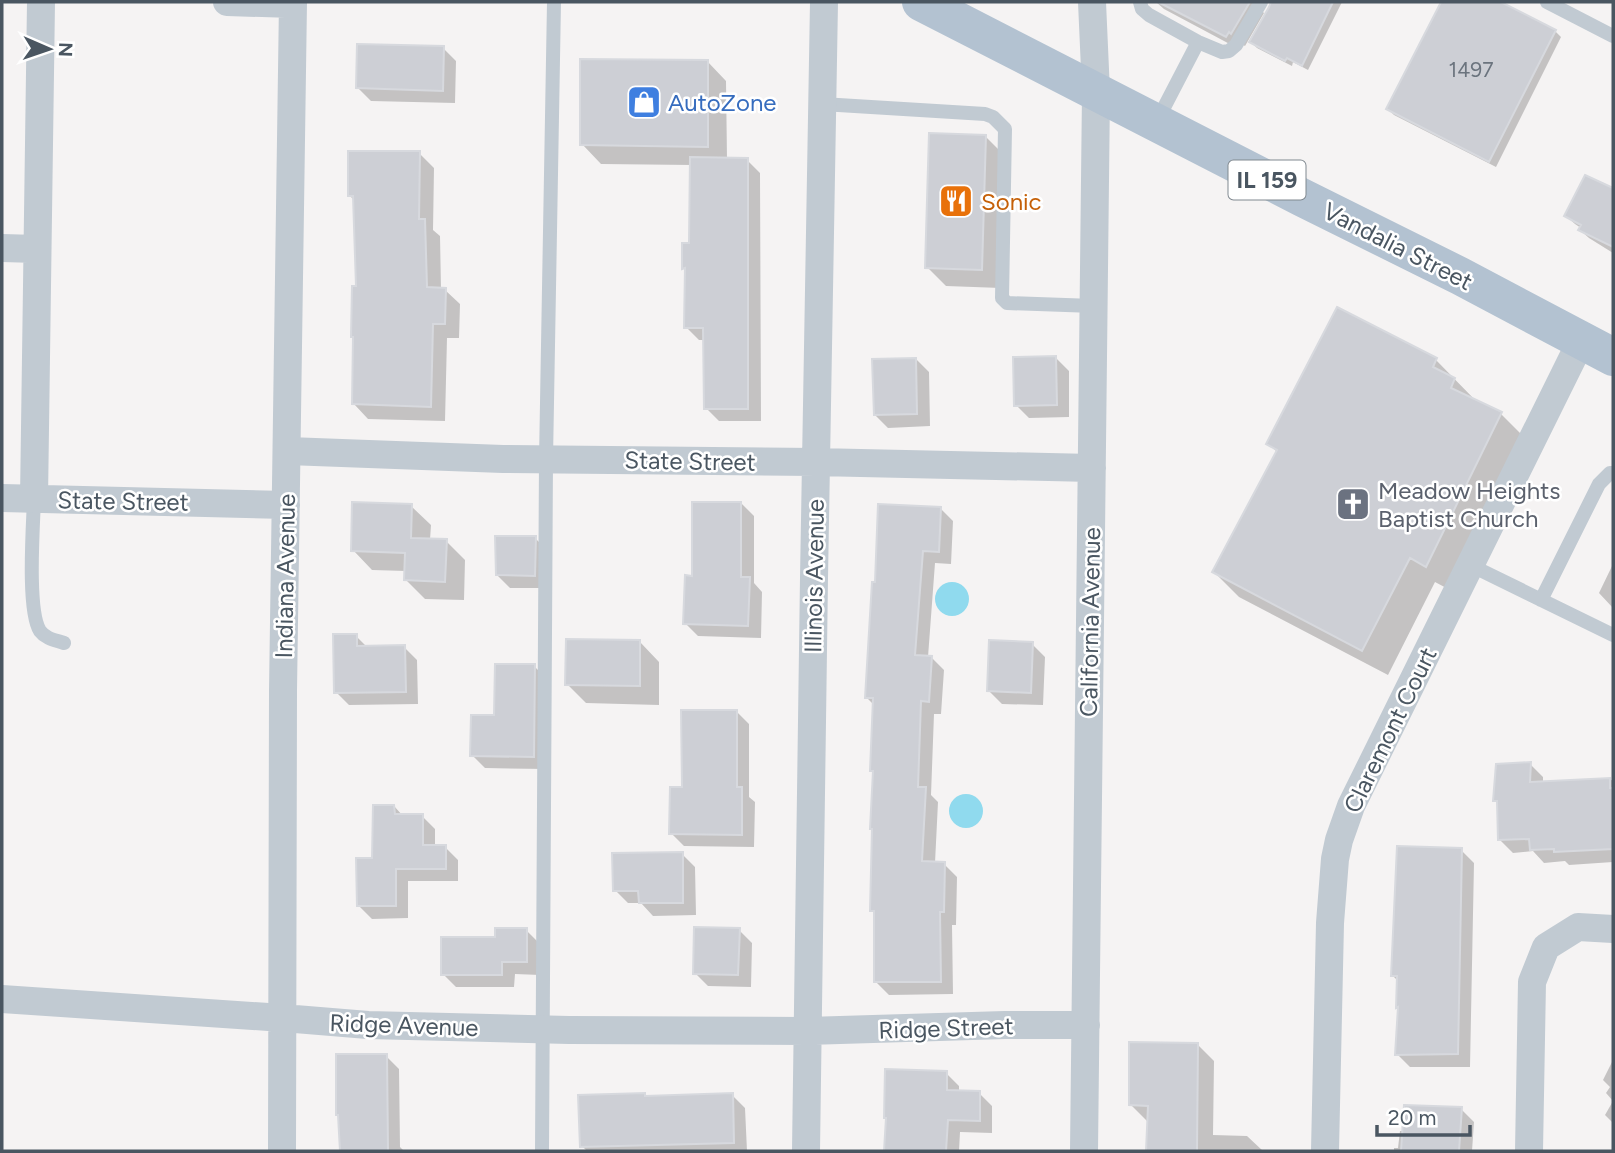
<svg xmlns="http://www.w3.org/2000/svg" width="1615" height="1153" viewBox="0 0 1615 1153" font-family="Figtree,sans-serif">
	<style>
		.water { fill: #90daee }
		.shadow { fill: #0003 }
		.building { fill: #cdcfd5; stroke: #d7d9de; stroke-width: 2 }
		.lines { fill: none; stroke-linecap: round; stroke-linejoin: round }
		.lane { stroke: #c1cad2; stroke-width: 14 }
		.street { stroke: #c1cad2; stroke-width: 28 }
		.primary { stroke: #b3c2d1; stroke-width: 38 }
		.labels { text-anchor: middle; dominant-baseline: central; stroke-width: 5; stroke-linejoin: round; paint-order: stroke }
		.number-label { font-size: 21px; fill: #6b747e }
		.shield { fill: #fff; stroke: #808990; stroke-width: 2 }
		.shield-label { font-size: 23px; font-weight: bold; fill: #4a5661 }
		.shop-label { font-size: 24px; fill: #366cbe; stroke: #fff; text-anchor: start }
		.food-label { font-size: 24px; fill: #c56008; stroke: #fff; text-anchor: start }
		.street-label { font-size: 24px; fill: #4a5661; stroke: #fff }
		.worship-label { font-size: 24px; fill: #5b616d; stroke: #fff; text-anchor: start }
	</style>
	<rect width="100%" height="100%" fill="#f5f3f3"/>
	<path class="water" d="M935 599a17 17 0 1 1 34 0a17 17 0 1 1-34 0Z
		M949 811a17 17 0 1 1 34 0a17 17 0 1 1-34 0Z"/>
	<path class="shadow" d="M1156,2H1252L1264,13L1245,46L1242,44L1239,49L1164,9Z
		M1284,2H1342L1308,70L1293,62L1292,66L1257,48L1251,42L1278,14Z
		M1443,2H1501L1500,3L1555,31L1561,37L1496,167L1394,115L1388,109Z
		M443,48L456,61L455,103L371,101L358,88Z
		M707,61L726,81L727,159L747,160L760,173L761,421H719L706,408L704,340H699L686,327L687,271L684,268L691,245L692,165L601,164L582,144Z
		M985,136L1005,156L1001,288L946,286L927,267Z
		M419,153L434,168L433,230L440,236L441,289L445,290L460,304L459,338H447L445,421L368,419L354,404L357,288L355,201L349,195Z
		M1586,177L1613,190V253L1589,238L1580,230L1581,228L1575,224L1566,216Z
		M1338,309L1436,360L1477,402L1501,414L1526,439L1452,591L1435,582L1388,675L1239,597L1214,572L1278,453L1268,443Z
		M1056,358L1069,371V417L1029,418L1016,405Z
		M916,359L929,372L930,426L888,428L875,415Z
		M741,503L754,516V583L762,592L761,638L698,636L685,623L694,577Z
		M411,506L431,525L430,540L446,541L465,560L464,600L425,599L406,580V571L372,570L353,550Z
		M940,508L953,521L951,564L935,563L928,657H931L944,670L941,714H934L931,795L938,802L935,863L944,864L957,877L956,925H952L953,994L889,995L876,982V914L872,910L875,773L872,771L874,705L866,697L874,583Z
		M535,538L548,551V588H510L497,575Z
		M1613,564V608L1599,593Z
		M356,636L368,648L404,647L417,660L418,704L349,705L336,692Z
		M640,642L659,662V705L586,703L567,684Z
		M1032,644L1045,657L1043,705L1002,704L989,691Z
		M534,666L547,679L546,769L485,768L472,755L495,717Z
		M736,711L749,724V797L755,802L754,847L684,846L671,833L684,788Z
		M1530,764L1543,777V784L1613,780V862L1569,865L1565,861L1544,863L1533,851L1513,853L1500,840L1499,803L1495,800Z
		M394,806L403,816H422L435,829V847H445L458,860V881H408V918L372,919L359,906Z
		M1461,850L1474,863L1470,1067H1410L1397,1054L1400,1009L1397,1007L1399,982L1392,975Z
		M682,854L695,867L696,915L653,916L641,903H628L615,890Z
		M526,930L539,943L540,975L515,974L514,987H456L443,974L497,939Z
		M739,930L752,943L751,987L708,986L695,973Z
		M1197,1044L1214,1061L1213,1135L1247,1136L1263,1151H1148L1149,1121H1147L1131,1105Z
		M386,1056L399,1069L400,1147L404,1151H341L340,1117Z
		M1613,1060V1123L1605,1115L1613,1101L1606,1093L1610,1087L1603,1080Z
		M946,1073L959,1086V1092L979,1093L992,1106V1133L960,1132L959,1151H886L887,1119Z
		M645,1094L648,1097L732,1095L745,1108L747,1151H587L582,1146Z
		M1461,1109L1474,1122L1472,1151H1394V1148H1398L1400,1131H1404Z"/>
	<path class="building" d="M1158,2H1250L1231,34L1229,32L1226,37Z
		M1271,2H1333L1302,66L1287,58L1285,61L1249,42L1269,7Z
		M1441,2H1501L1556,30L1489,162L1386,109Z
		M357,44L444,46L443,91L356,88Z
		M580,59L708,60V147L580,145Z
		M929,133L986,135L982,270L925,268Z
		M348,151H420L419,219H425L427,287L446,288L445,324H433L431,407L352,404L353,337H351L352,286H356L353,196H348Z
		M690,157L748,158V409H704L703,328H684L685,268L682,269V243H689Z
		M1585,175L1613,188V247L1578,230L1581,225L1564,216Z
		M1337,307L1437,358L1433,367L1455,378L1451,388L1502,412L1426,567L1410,558L1362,651L1212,572L1277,450L1266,444Z
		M1056,356L1057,405L1014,406L1013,357Z
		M916,358L917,414L874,415L872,359Z
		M352,502L412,504L411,538L447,539L445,582L404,580L405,553L351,551Z
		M692,502H741V577H750L748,626L683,624L685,575L692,576Z
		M878,504L941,507L939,552L923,551L915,655L932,656L929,702L921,701L918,787H926L922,861L945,862L944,912H940L941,982H874V911H870L872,829H870L873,771H870L873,698H865L872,582H875Z
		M495,536H536L535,576L496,575Z
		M333,634H357V646L405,645L406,692L334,693Z
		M566,639L640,640V686L565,685Z
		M989,640L1033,642L1031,693L987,691Z
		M495,664H535L534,757L470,756L471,715H494Z
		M681,710H737V787H742V835L669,834L670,787H682Z
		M1531,762L1530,782L1610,778V788H1613V849L1554,852V849L1530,850L1529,839L1498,840L1497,801H1493L1496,764Z
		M373,805H394L395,814H423V845H446V869H396V906H357L356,858H372Z
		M1397,846L1462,848L1458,1054L1395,1055L1398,1007L1396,1008L1397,976H1391Z
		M683,852V903H639L638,891H613L612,853Z
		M694,927L740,928L738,975L693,974Z
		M495,928H527V962H502V975H441V937H495Z
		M1129,1042L1198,1043L1197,1151H1146L1148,1106L1129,1105Z
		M336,1054H387L388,1151H340L338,1115H336Z
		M885,1069L947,1071V1090L980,1091V1121L948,1120L946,1151H884L886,1118H884Z
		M645,1093V1096L733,1093L734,1143L580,1147L578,1095Z
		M1404,1105L1462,1107L1459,1151H1401Z"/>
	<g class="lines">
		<path class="lane" d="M1140,2L1142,9L1149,15L1198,42L1222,52L1229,51L1236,45L1261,2
			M1547,2L1613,36
			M822,104L985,114L993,117L1005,129L1002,298L1007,303L1094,306
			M1157,121L1198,42
			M34,499C33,527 27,611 40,631C46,639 55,640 64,643
			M1470,565L1613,635
			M1541,600L1599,484L1610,473H1613
			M542,1151L546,460L554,2"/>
		<path class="street" d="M227,2L293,4
			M2,248L37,249
			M288,451L503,459L816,462L1092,468
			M2,498L286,505
			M34,499L41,2
			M2,999L283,1018L368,1025L569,1030L807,1031L1005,1025H1086
			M282,1151L283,691L293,2
			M806,1151L814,578L824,2
			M1084,1151L1096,92L1092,2
			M1325,1151L1330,923L1335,859L1339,840L1351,806L1581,341
			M1529,1151L1532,982L1546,947L1578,927L1613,929"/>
		<path class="primary" d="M921,2L1303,198L1460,276L1613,357"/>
	</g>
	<defs>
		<g id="shop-square" transform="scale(1.75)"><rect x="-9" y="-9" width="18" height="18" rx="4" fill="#3f7fe0" stroke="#fff"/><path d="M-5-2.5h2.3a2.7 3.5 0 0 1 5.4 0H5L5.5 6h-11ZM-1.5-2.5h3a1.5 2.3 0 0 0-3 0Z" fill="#fff"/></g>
		<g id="restaurant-square" transform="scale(1.75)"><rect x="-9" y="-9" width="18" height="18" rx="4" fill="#e8710a" stroke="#fff"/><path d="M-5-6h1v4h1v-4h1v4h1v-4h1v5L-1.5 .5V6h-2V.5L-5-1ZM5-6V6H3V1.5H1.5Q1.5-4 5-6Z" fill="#fff"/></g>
		<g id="church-square" transform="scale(1.75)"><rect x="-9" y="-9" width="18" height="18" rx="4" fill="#6b7280" stroke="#fff"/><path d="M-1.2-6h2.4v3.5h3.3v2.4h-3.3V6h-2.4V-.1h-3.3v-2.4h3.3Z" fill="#fff"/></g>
	</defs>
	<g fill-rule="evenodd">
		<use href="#shop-square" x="644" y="102"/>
		<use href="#restaurant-square" x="956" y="201"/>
		<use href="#church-square" x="1353" y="504"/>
	</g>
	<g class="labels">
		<g class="number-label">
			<text x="1471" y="69">1497</text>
		</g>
		<rect class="shield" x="1228.5" y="160.5" width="77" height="39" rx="5"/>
		<g class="shield-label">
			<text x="1267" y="180">IL 159</text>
		</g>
		<g class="shop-label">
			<text x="668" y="102">AutoZone</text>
		</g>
		<g class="food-label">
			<text x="981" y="201">Sonic</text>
		</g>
		<g class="street-label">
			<text transform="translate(1398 246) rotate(27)">Vandalia Street</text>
			<text transform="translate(690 461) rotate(1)">State Street</text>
			<text transform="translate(123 501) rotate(1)">State Street</text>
			<text transform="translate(285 576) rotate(-89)">Indiana Avenue</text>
			<text transform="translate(814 576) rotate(-89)">Illinois Avenue</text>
			<text transform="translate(1090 622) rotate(-89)">California Avenue</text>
			<text transform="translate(1390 730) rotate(-64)">Claremont Court</text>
			<text transform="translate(404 1025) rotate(2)">Ridge Avenue</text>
			<text transform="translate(946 1028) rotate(-2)">Ridge Street</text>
		</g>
		<g class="worship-label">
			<text x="1378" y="490">Meadow Heights<tspan x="1378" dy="28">Baptist Church</tspan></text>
		</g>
	</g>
	<rect width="1615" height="1153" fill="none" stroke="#4a5661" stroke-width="7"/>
	<g transform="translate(49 49) rotate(92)" stroke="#ffffff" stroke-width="5" paint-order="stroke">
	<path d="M0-5L12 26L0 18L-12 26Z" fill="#4a5661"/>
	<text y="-10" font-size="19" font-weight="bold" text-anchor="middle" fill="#4a5661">N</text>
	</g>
	<path d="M1377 1125v10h93v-10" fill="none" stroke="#4a5661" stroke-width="3.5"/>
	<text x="1388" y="1125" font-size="21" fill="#4a5661" stroke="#ffffff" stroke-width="5" paint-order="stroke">20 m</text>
</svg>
